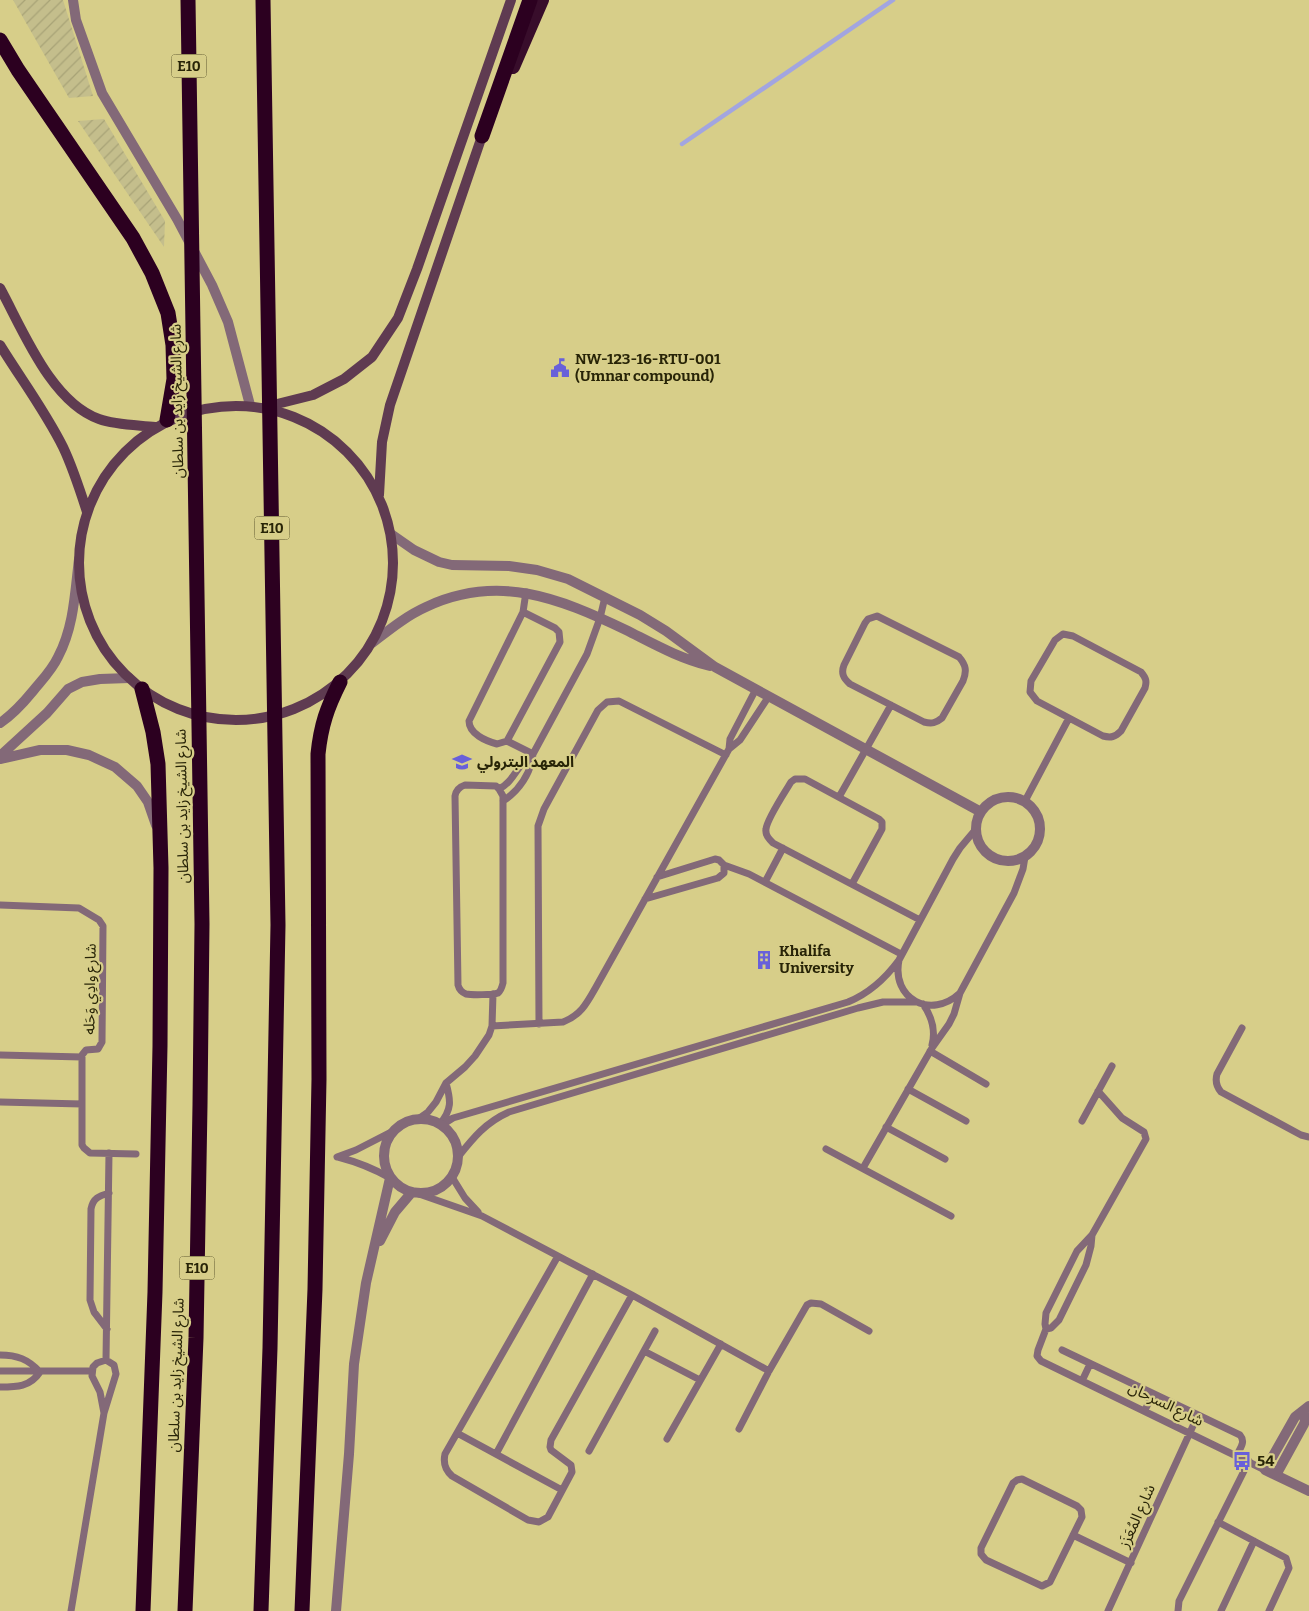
<svg xmlns="http://www.w3.org/2000/svg" width="1309" height="1611" viewBox="0 0 1309 1611" font-family="Bitter,'Noto Sans Arabic',serif">
	<style>
		.garden { fill: url(#garden-furrows) }
		.lines { fill: none; stroke-linecap: round; stroke-linejoin: round }
		.stream { stroke: #a2a5e0; stroke-width: 4.5 }
		.service { stroke: #836978; stroke-width: 7 }
		.minor { stroke: #836978; stroke-width: 10 }
		.secondary { stroke: #5f3b51; stroke-width: 10 }
		.trunk { stroke: #380d2b; stroke-width: 14 }
		.motorway { stroke: #2c0020; stroke-width: 15 }
		.labels { text-anchor: middle; dominant-baseline: central; stroke-width: 4.5; stroke-linejoin: round; paint-order: stroke }
		.shield { fill: #d7ce89; stroke: #5c572e; stroke-width: 1 }
		.shield-label { font-size: 14px; font-weight: bold; fill: #282407 }
		.poi-label { font-size: 15px; font-weight: bold; fill: #282407; stroke: #d7ce89; text-anchor: start }
		.street-label { font-size: 15px; fill: #282407; stroke: #d7ce89 }
	</style>
	<defs>
		<pattern id="garden-furrows" width="10" height="10" patternUnits="userSpaceOnUse" patternTransform="scale(1.25)"><rect width="10" height="10" fill="#c4be8c"/><path d="M-1 1l2-2M0 10L10 0M9 11l2-2" fill="none" stroke="#a8a377"/></pattern>
	</defs>
	<rect width="100%" height="100%" fill="#d7ce89"/>
	<path class="garden" d="M13,0H63L93,96L69,98Z
		M104,119L165,221L164,247L78,121Z"/>
	<g class="lines">
		<path class="stream" d="M682,144L893,0"/>
		<path class="service" d="M523,612L555,628L559,632L560,642L507,741L497,744C486,741 469,734 469,721Z
			M523,612L526,592
			M877,616L959,657C966,665 967,671 963,681L942,718C936,723 932,724 924,722L850,684C843,678 841,673 844,665L865,623L868,619Z
			M1063,634L1073,636L1141,672C1146,678 1147,681 1145,688L1121,731C1115,737 1111,738 1103,736L1037,701L1030,692L1031,681L1055,640Z
			M507,741L533,754
			M729,749L740,740L769,696
			M465,785L496,786L499,789L503,796V983C502,987 501,991 498,993C493,995 471,995 466,994C461,992 459,989 458,985L455,796C456,790 459,787 465,785Z
			M499,789C515,781 518,762 533,754
			M839,797L891,705
			M503,801C519,791 531,773 533,754L587,654L600,618L605,597
			M1025,801L1069,718
			M976,829L960,848L953,859L899,960C891,999 931,1020 960,993L1014,893L1023,869L1025,857
			M724,865L749,874L901,954
			M765,882L783,848
			M852,884L882,829V822L879,819L805,779H795L791,782C785,792 767,819 766,829C765,835 769,839 773,843L920,920
			M645,899L718,878L724,873V865L719,860L715,859L657,877
			M0,905L79,908L99,920L103,926L102,1042L98,1049L86,1050L82,1055V1145L84,1148L90,1153L136,1154
			M923,1004C932,1017 936,1030 932,1045
			M539,1024L538,826L544,809L598,710L607,702L619,701L726,755
			M492,1026L493,994
			M1242,1028L1217,1074C1215,1081 1216,1086 1221,1092L1301,1135L1309,1137
			M930,1051L986,1084
			M0,1055L82,1057
			M908,1089L966,1121
			M1098,1091L1122,1118L1144,1132L1146,1139L1092,1235L1077,1251L1046,1313L1045,1324L1046,1329L1038,1350L1037,1356L1041,1361L1265,1470
			M0,1102L82,1104
			M418,1119L428,1112L436,1102L446,1083L465,1067L475,1056L489,1035L492,1026L563,1022C581,1015 587,1003 596,987L729,749L730,739L756,689
			M1082,1121L1112,1066
			M440,1124C452,1109 451,1101 446,1083
			M442,1125L453,1118L460,1116L848,1002C870,993 885,979 899,960
			M886,1127L945,1159
			M826,1149L951,1216
			M337,1157L356,1150L393,1131
			M338,1157C357,1162 373,1168 390,1178
			M458,1157C473,1138 486,1122 509,1112L858,1008L883,1002H916
			M863,1168L932,1048L949,1024L954,1014L960,993
			M452,1177L465,1198L478,1212
			M419,1194L482,1216L632,1295L769,1371
			M558,1256L445,1454C443,1463 445,1470 452,1476L528,1520L539,1522L548,1517L572,1472L571,1465L551,1450L550,1447L551,1440L632,1295
			M107,1329L94,1312L90,1300L91,1209C93,1198 99,1196 109,1193
			M1046,1329L1051,1328L1059,1320L1086,1265L1091,1246L1092,1235
			M1062,1350L1240,1435C1246,1442 1240,1448 1237,1455
			M644,1351L700,1380
			M0,1355C17,1355 28,1359 40,1372C30,1387 17,1387 0,1387
			M106,1360L109,1153
			M0,1371H92
			M1082,1381L1090,1364
			M1145,1410L1153,1394
			M739,1429L769,1371L807,1305L811,1303L821,1304L869,1331
			M457,1433L562,1490
			M667,1439L721,1344
			M589,1451L655,1331
			M496,1454L593,1274
			M1022,1479L1077,1506L1081,1510L1082,1517L1050,1582L1042,1586L986,1560L981,1554V1548L1013,1483L1017,1480Z
			M1218,1522L1286,1558L1289,1568L1269,1611
			M1073,1535L1131,1563
			M71,1611L104,1413L116,1374L114,1365L106,1360L97,1363L93,1367L92,1376L100,1392L104,1413
			M1108,1611L1198,1415
			M1178,1611L1179,1601L1249,1461
			M1221,1611L1254,1541"/>
		<path class="minor" d="M73,0L76,20L102,93L177,219L212,285L228,322L250,405
			M391,534L414,550L439,562L452,565L509,566L537,570L568,579L640,615L666,631L715,667L981,812
			M372,643C389,630 406,616 426,607C498,573 559,598 626,630C654,644 678,658 710,666
			M0,723C12,715 24,702 33,691C42,680 52,670 58,657C74,627 75,592 79,559
			M0,756L47,713L68,689L82,682L100,679L129,678
			M0,759L40,750H67L89,755L115,767L137,786L148,802L156,825
			M976 829a32 32 0 1 1 64 0a32 32 0 1 1-64 0Z
			M384 1156a37 37 0 1 1 74 0a37 37 0 1 1-74 0Z
			M380,1241L395,1212L412,1192
			M1309,1406L1295,1417L1265,1470L1309,1491
			M1276,1475L1304,1424L1309,1406
			M336,1611L349,1454L354,1364L366,1283L390,1178"/>
		<path class="secondary" d="M0,288C23,330 51,402 99,419C116,425 137,425 155,427
			M0,345C21,379 45,411 63,447C73,468 80,490 87,512
			M79 563a157 157 0 1 1 314 0a157 157 0 1 1-314 0Z
			M265,407L313,395L344,379L372,357L398,318L417,269L511,0
			M379,495L382,442L390,405L482,136"/>
		<path class="trunk" d="M513,67L542,0"/>
		<path class="motorway" d="M0,40L18,70L133,238L152,273L168,313L173,345L174,379L167,420
			M482,136L530,0
			M142,689L153,732L158,764L161,868L160,1046L155,1292L143,1611
			M185,1611L196,1338L200,1105L202,924L188,0
			M261,1611L270,1348L278,925L263,0
			M302,1611L315,1289L319,1079L318,754C321,725 327,708 340,682"/>
	</g>
	<defs>
		<g id="civic-bare" transform="scale(1.5)"><path d="M-.6-6.5H3V-4.5H.6V-3L4-1V1h2V6H-6V1h2V-1L-.6-3ZM-1.2 2.5V6h2.4V2.5Z" fill="#6860da" stroke="#d7ce89" stroke-width="2.5" paint-order="stroke"/></g>
		<g id="school-bare" transform="scale(1.5)"><path d="M0-5L7-2L0 1L-7-2ZM-4 1L0 2.5L4 1V4Q0 6-4 4Z" fill="#6860da" stroke="#d7ce89" stroke-width="2.5" paint-order="stroke"/></g>
		<g id="building-bare" transform="scale(1.5)"><path d="M-4-6H4V6H1V3H-1V6H-4ZM-2.5-4.3h1.7v1.8h-1.7ZM.8-4.3h1.7v1.8H.8ZM-2.5-1h1.7V.8h-1.7ZM.8-1h1.7V.8H.8Z" fill="#6860da" stroke="#d7ce89" stroke-width="2.5" paint-order="stroke"/></g>
		<g id="bus-bare" transform="scale(1.5)"><path d="M-5-6H5V4H4V6H2V4H-2V6H-4V4H-5ZM-3.5-4V0h7V-4ZM-3.5 1.2v1.5H-2V1.2ZM2 1.2v1.5H3.5V1.2Z" fill="#6860da" stroke="#d7ce89" stroke-width="2.5" paint-order="stroke"/></g>
	</defs>
	<g fill-rule="evenodd">
		<use href="#civic-bare" x="560" y="368"/>
		<use href="#school-bare" x="462" y="762"/>
		<use href="#building-bare" x="764" y="960"/>
		<use href="#bus-bare" x="1242" y="1461"/>
	</g>
	<g class="labels">
		<g class="shield">
			<rect x="171.5" y="54.5" width="35" height="23" rx="4"/>
			<rect x="254.5" y="516.5" width="35" height="23" rx="4"/>
			<rect x="179.5" y="1256.5" width="35" height="23" rx="4"/>
		</g>
		<g class="shield-label">
			<text x="189" y="66">E10</text>
			<text x="272" y="528">E10</text>
			<text x="197" y="1268">E10</text>
		</g>
		<g class="poi-label">
			<text x="575" y="359">NW-123-16-RTU-001<tspan x="575" dy="17">(Umnar compound)</tspan></text>
			<text x="477" y="762">المعهد البترولي</text>
			<text x="779" y="951">Khalifa<tspan x="779" dy="17">University</tspan></text>
			<text x="1257" y="1461">54</text>
		</g>
		<g class="street-label">
			<text transform="translate(177 401) rotate(-91)">شارع الشيخ زايد بن سلطان</text>
			<text transform="translate(182 806) rotate(-91)">شارع الشيخ زايد بن سلطان</text>
			<text transform="translate(90 989) rotate(-89)">شارع وادِي وَحَله</text>
			<text transform="translate(176 1375) rotate(-88)">شارع الشيخ زايد بن سلطان</text>
			<text transform="translate(1166 1404) rotate(26)">شارع السرحان</text>
			<text transform="translate(1137 1516) rotate(-66)">شارع المُعَزَز</text>
		</g>
	</g>
</svg>
